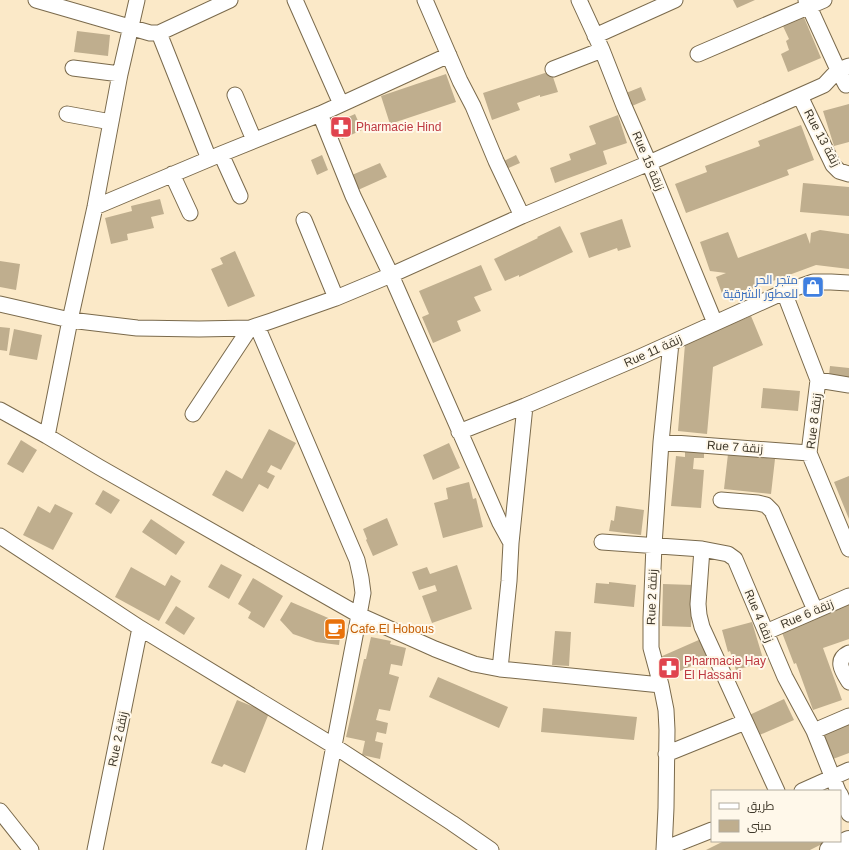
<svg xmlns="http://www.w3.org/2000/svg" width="849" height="850" viewBox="0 0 849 850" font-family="Helvetica,Cairo,sans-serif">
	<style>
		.building { fill: #bfae8e }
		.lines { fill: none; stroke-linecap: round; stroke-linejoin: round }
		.street-casing { stroke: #7a6a4c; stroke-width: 17 }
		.secondary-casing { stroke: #7a6a4c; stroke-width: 24 }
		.street { stroke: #fff; stroke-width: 15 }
		.secondary { stroke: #fff; stroke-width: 22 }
		.labels { text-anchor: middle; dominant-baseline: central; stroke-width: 4; stroke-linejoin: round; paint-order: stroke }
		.health-label { font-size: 12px; fill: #be3a42; stroke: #fff8ea; text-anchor: start }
		.street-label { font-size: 12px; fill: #3e3729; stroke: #fff8ea }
		.shop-label { font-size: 12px; fill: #366cbe; stroke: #fff8ea; text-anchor: end }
		.food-label { font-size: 12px; fill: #c56008; stroke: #fff8ea; text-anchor: start }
	</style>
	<rect width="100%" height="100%" fill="#fbe9c8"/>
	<path class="building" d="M733,0H755L737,8Z
		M803,15L821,58L788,72L781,54L789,50L786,41L789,39L782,24Z
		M77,31L110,35L108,56L74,52Z
		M551,71L558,92L540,97V95L517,103L520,110L492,120L483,93Z
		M446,74L456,102L390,124L381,96Z
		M641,87L646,100L632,106L626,93Z
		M849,104V142L834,146L823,111Z
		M355,114L362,130L342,139L335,123Z
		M618,115L627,143L603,151L607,164L555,183L550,168L571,160L569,154L596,144L589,126Z
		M801,125L814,160L787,170L789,175L686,213L675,184L707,172L705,166L760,146L758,141Z
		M322,155L328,170L317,175L311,160Z
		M516,155L520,163L506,169L502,162Z
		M380,163L387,177L358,190L352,175Z
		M803,183L849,187V216L800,212Z
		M160,199L164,214L151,217L154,228L127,234L128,240L111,244L105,218L132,211L131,206Z
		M622,219L631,247L618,251L617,248L589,258L580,233Z
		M560,226L573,252L519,277V275L505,281L494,259L538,238L537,237Z
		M820,230L849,234V269L816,265L724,299L716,277L726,273L710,271L700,242L728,232L738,258L806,233L810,244L811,233Z
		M235,251L255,296L228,307L211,269L223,264L220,258Z
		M0,261L20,264L16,290L0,287Z
		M481,265L492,290L474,297L481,311L457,321L461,331L433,343L422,317L429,314L419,291Z
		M751,316L763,345L713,367L707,434L678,431L685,344Z
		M0,327L10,328L7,351L0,350Z
		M14,329L42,335L37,360L9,355Z
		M830,366L849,368V377L829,375Z
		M763,388L800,391L798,411L761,408Z
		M269,429L296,443L281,470L271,465L267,472L275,476L268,489L259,484L243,512L212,495L226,470L242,479Z
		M21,440L37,450L23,473L7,464Z
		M449,443L460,468L433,480L423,455Z
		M685,450L704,452V458H694L693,469L704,470L701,508L671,506L676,456L685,457Z
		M728,454L775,459L771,494L724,489Z
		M849,476V519L834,482Z
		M469,482L473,499L476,498L483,527L443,538L434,503L448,499L446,488Z
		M103,490L120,500L111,514L95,504Z
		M55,504L73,513L53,550L23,535L38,506L50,513Z
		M616,506L644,510L641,535L609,531L611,520L614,521Z
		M387,518L398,545L373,556L366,540L367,539L363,529Z
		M151,519L185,542L176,555L142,532Z
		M221,564L242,575L229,599L208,587Z
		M457,565L472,609L432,623L422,596L437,591L435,585L419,590L412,572L427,567L430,574Z
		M131,567L165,586L171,575L181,581L159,621L115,597Z
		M253,578L283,596L264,628L248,618L251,612L238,604Z
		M609,582L636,585L634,607L594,603L596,583L609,584Z
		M663,584L693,585L691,627L662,626Z
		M291,602L333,620L338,627L340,637L339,645L316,642L293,634L280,620Z
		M849,604V639L823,648L842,700L813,710L796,663L794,664L781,630Z
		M176,606L195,618L184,635L165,623Z
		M752,622L764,662L736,670L730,651L728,652L722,630Z
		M555,631L571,632L569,666L552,665Z
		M371,637L391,641L390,644L406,648L402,666L391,664L389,674L399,677L390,711L379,709L376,720L388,723L386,734L377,732L375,741L383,743L380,759L362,755L365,741L346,737L364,659H366Z
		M701,639L709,658L669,676L660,657Z
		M438,677L508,707L499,728L429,697Z
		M784,699L794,720L755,737L745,717Z
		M237,700L269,713L245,773L224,764L222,767L211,763Z
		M543,708L637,717L634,740L541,732Z
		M849,717V753L833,759L821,728Z
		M724,841H828L810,850H706Z"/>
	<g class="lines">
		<g class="street-casing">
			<path id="street" d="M36,0L150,33H159L230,0
				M295,0L341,104
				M425,0L460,81L473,106L496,161L522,216
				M579,0L602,50L624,106L649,163L715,323
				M806,0L838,70L846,85
				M159,33L209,159
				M595,36L675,0
				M698,54L824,0
				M73,68L120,74
				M553,69L602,50
				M235,95L254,140
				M800,96L833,165L839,171L849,174
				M67,114L111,122
				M320,114L353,196L391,275L500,523L511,543
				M221,154L240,196
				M172,174L190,213
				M95,207L221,154L320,114L449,55
				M304,220L336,298
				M784,292L818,380L809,453L849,549
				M0,304L70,320L137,328L199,329L250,328L271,321L336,298L391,275L522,216L649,163L824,85L838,70L849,66
				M257,326L357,560L361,578L363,593L359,615L314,850
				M818,380L849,385
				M0,410L47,436L99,467L359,615L435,649L474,664L500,669L661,685
				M193,414L250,328
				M459,432L525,406L640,357L784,292L813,282H831L849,283
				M47,436L70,320L95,207L120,74L137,0
				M661,442L809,453
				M721,500L758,503L766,505L772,511L815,610
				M0,536L140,628L334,746L452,823L491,850
				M602,542L702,549L728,554L735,559L785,677L814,731L838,791
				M702,549L698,604L699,615L702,627L777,791
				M766,632L849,596
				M849,653C834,660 843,672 849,682
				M500,669L509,581L511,543L525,406
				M814,731L849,716
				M666,754L745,722
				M802,791L849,770
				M840,794L849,814
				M0,811L31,850
				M664,849L712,830
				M95,850L140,628
				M664,850L666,808L667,730L666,710L661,685L651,648V618L654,545L661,442L671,343"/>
		</g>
		<g class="secondary-casing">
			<path id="secondary" d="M831,850L849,842"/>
		</g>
		<use href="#street" class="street"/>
		<use href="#secondary" class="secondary"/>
	</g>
	<defs>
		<g id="pharmacy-square" transform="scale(1.15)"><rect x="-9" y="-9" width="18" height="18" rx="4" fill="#e0444e" stroke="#fff8ea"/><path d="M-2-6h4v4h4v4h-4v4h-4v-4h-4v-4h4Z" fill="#fff"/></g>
		<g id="shop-square" transform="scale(1.15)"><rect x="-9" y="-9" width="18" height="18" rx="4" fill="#3f7fe0" stroke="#fff8ea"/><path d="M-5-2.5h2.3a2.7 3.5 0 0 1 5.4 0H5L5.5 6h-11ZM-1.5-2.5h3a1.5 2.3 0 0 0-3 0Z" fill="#fff"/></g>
		<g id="cafe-square" transform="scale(1.15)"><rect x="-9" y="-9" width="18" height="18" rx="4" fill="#e8710a" stroke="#fff8ea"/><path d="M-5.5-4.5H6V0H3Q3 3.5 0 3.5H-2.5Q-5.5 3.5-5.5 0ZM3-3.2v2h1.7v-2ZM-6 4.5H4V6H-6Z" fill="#fff"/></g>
	</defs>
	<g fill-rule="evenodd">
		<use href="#pharmacy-square" x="341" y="127"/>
		<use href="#shop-square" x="813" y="287"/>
		<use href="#cafe-square" x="335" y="629"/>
		<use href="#pharmacy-square" x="669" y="668"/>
	</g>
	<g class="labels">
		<g class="health-label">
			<text x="356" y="127">Pharmacie Hind</text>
			<text x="684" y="661">Pharmacie Hay<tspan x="684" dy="14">El Hassani</tspan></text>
		</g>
		<g class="street-label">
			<text transform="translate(822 138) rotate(62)">Rue 13 زنقة</text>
			<text transform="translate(648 161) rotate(67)">Rue 15 زنقة</text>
			<text transform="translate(653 351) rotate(-24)">Rue 11 زنقة</text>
			<text transform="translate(814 421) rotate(-83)">Rue 8 زنقة</text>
			<text transform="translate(735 447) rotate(4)">Rue 7 زنقة</text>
			<text transform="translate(652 597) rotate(-88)">Rue 2 زنقة</text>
			<text transform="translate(807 614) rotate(-23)">Rue 6 زنقة</text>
			<text transform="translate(759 616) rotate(67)">Rue 4 زنقة</text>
			<text transform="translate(118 739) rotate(-78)">Rue 2 زنقة</text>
		</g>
		<g class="shop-label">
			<text x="798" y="280">متجر الحر<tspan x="798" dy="14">للعطور الشرقية</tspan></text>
		</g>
		<g class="food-label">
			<text x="350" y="629">Cafe El Hobous</text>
		</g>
	</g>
	<rect x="711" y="790" width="130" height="52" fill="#fff8ea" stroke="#b2ab9d"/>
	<rect x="719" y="803" width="20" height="6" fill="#ffffff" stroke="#b2ab9d"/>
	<text x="747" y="810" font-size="12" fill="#3e3729">طريق</text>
	<rect x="719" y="820" width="20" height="12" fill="#bfae8e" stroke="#b2ab9d"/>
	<text x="747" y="830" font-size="12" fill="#3e3729">مبنى</text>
</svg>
